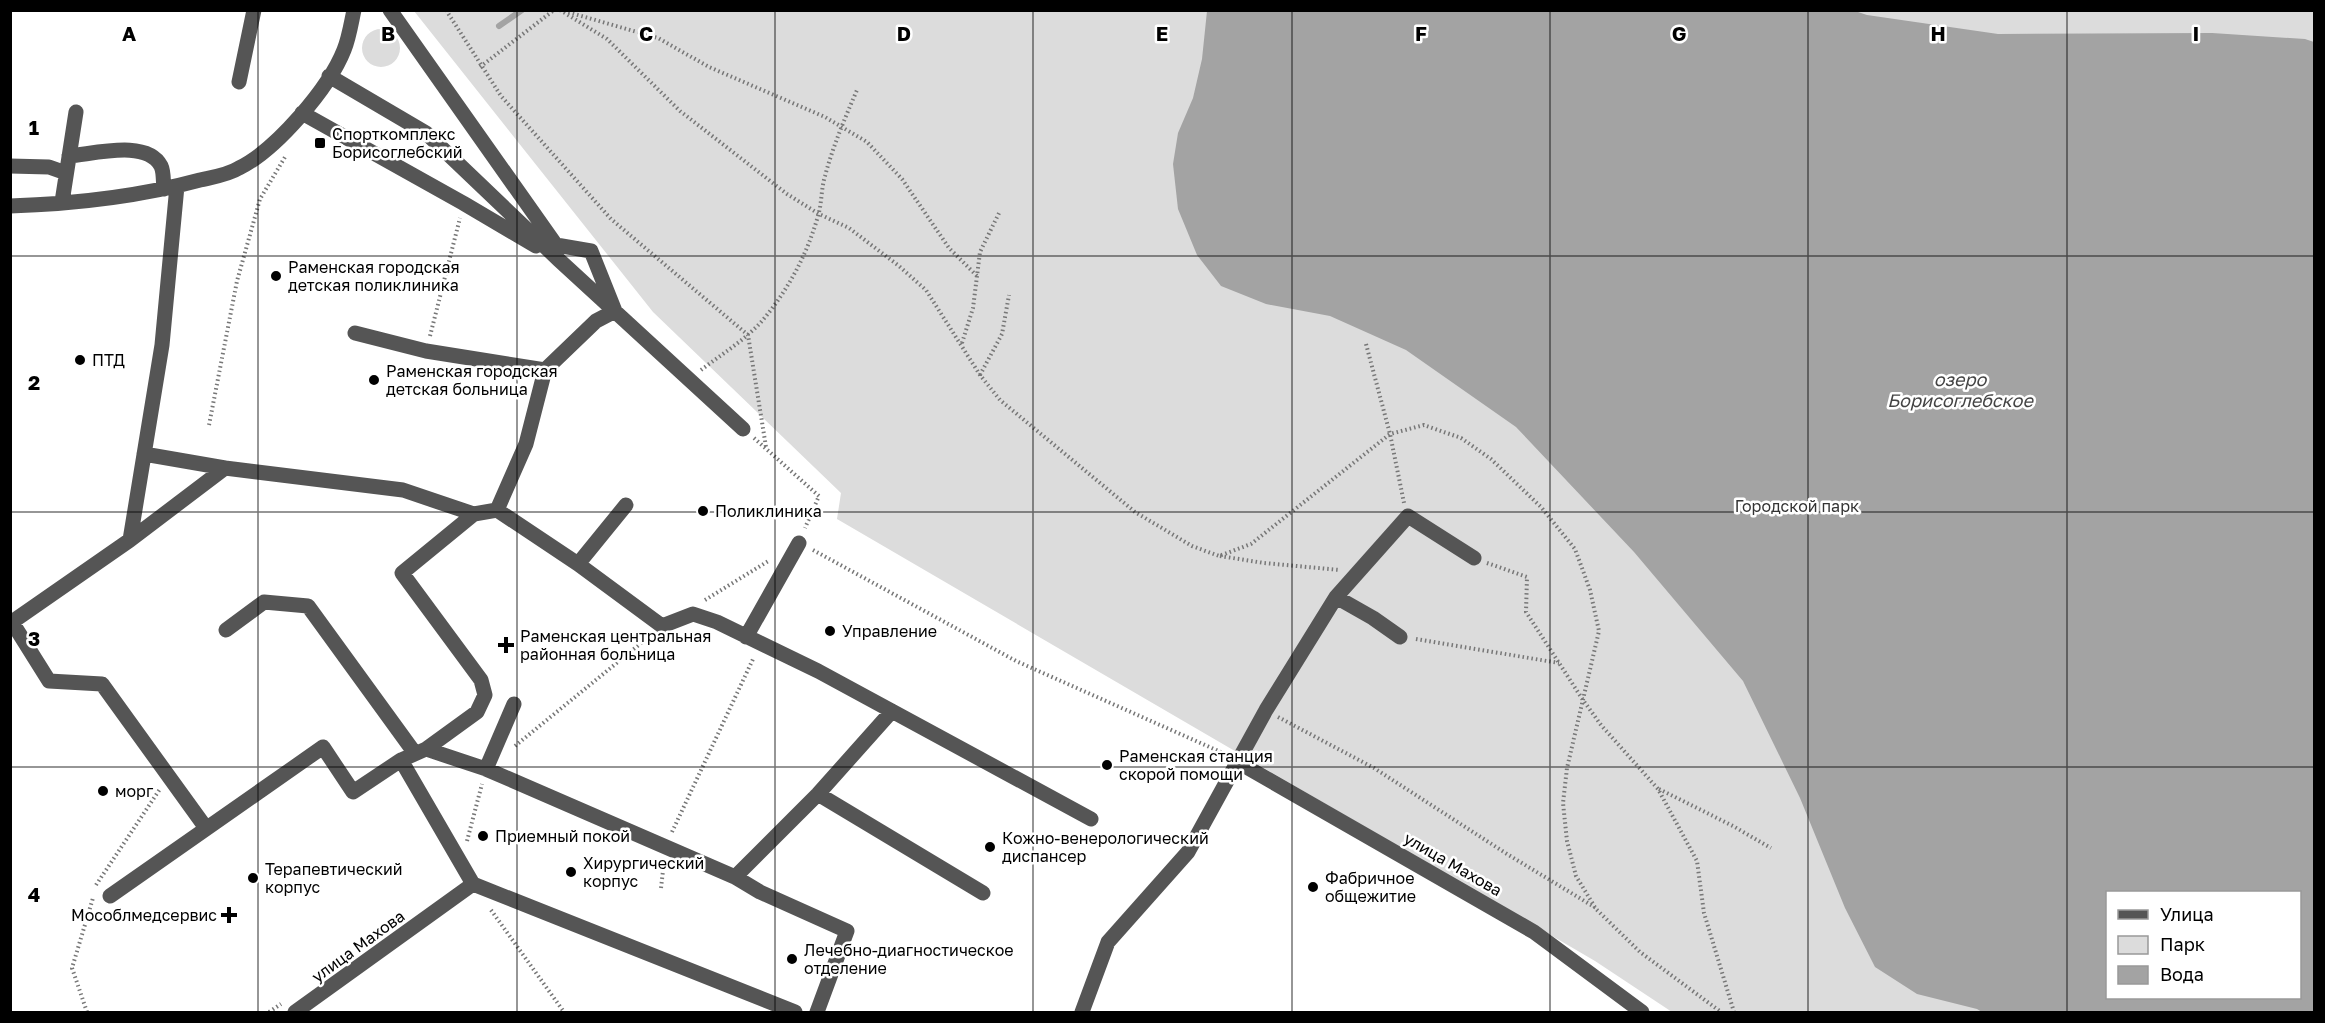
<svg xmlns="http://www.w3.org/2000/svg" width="2325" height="1023" viewBox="0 0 2325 1023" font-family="'Golos Text',sans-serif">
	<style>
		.green { fill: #dcdcdc; fill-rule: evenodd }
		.water { fill: #a3a3a3; fill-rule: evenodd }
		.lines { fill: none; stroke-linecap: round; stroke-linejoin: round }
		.stream { stroke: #a3a3a3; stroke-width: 6 }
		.path { stroke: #777; stroke-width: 4; stroke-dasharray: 1.5 3; stroke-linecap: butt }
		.minor { stroke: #555; stroke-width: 15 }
		.grid { fill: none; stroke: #000; stroke-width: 1.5; stroke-opacity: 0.55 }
		.poi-dot { fill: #000; stroke: #fff; stroke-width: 2 }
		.labels { text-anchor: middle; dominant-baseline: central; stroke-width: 5; stroke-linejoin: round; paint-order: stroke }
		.poi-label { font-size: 16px; fill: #000; stroke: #fff; text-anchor: start }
		.park-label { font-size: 16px; fill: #333; stroke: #fff }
		.street-label { font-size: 16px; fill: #000; stroke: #fff }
		.water-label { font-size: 18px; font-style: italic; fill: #444; stroke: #fff }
		.grid-label { font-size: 20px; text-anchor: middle; font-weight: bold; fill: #000; stroke: #fff; stroke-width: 5; stroke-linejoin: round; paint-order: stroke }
	</style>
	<rect width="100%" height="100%" fill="#fff"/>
	<path class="green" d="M414,11H2314V1012H1672L1595,961L837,519L841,493L653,312ZM2108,892H2300V998H2108Z
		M362 48a19 19 0 1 1 38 0a19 19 0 1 1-38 0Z"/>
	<path class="water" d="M1855,11L1867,15L1998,34L2212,33L2305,39L2314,42V1012H1982L1977,1009L1917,994L1875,967L1845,908L1800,798L1743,681L1634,552L1516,427L1406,350L1330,316L1266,304L1221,286L1197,255L1178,209L1173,164L1178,133L1193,98L1202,59L1207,11ZM2108,892H2300V998H2108Z"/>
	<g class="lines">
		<path class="stream" d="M499,26L522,10"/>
		<path class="path" d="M446,10L501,96L611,219L748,335L766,447
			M560,10L607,39L680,111L787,194L819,214L849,228L899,266L926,290L980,375L1000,400L1135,512L1192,546L1219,556L1251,544L1390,434L1424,425L1461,438L1491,459L1541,507L1575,549L1590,590L1599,631L1567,768L1563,803L1567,841L1576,876L1596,909L1640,952L1721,1012
			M564,11L658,38L709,67L825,117L867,142L902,179L949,248L977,276
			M480,67L554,10
			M430,336L460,218
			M962,343L973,308L980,252L999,213
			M1366,344L1390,434L1404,503
			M701,370C722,354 745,340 762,321C788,290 807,255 818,216C822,203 821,189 825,176C833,146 845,118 857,90
			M980,375L1002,334L1009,295
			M209,425L237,281L260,199L285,157
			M754,438L819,496L805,528
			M813,550L1016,661L1223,753
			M1220,556L1264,563L1340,570
			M1487,563L1527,577L1526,612L1583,700L1601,725L1658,789L1697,861L1704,913L1734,1012
			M705,600L770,560
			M1416,639L1559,663
			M1278,717L1374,768L1507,854L1596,908
			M515,746L651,635
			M1659,789L1733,826L1771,848
			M672,832L754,657
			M467,841L482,784
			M96,885L160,789
			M661,888L664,862
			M491,910L564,1012
			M87,1012L72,968L93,898
			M269,1012L281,1004"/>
		<path class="minor" d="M390,10L556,245L591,251L615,311L596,321L545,370L526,444L497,510L474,514L402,573L481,680L485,695L477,712L426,749
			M329,76L426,133L559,260L743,429
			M239,82L254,10
			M302,113L463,203L536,246
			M69,156C94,154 147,139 161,166C164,172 163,182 164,189
			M10,166L49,167L66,173
			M62,202L76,112
			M10,206C72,204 141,196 200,180C213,177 228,175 239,168C276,150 329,88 344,50C349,38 351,24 354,10
			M355,333L426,351L545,370
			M144,454L225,468
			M497,510L578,564L662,626L693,614L717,622L818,671L1091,819
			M130,540L162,345L177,186
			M578,564L626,505
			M1336,597L1373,618L1400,637
			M226,630L264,602L308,606L414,752
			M746,637L799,543
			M401,760L426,749L486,769L735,877L760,892L847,931L817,1012
			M1236,761L1534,932L1642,1012
			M486,769L514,704
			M818,794L983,893
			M206,828L102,684L49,681L12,622L130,540L225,468L403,490L474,514
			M735,877L818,794L892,711
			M473,884L795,1012
			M110,896L323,747L353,792L401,760L473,884L295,1012
			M1082,1012L1108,942L1188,852L1266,710L1336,597L1408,516L1474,558"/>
	</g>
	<path class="grid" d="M258,10V1012M517,10V1012M775,10V1012M1033,10V1012M1292,10V1012M1550,10V1012M1808,10V1012M2067,10V1012M10,256H2314M10,512H2314M10,767H2314"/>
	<g class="poi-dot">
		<rect x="314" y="137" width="12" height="12" rx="3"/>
		<circle cx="276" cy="276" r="6"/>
		<circle cx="80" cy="360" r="6"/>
		<circle cx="374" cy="380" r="6"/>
		<circle cx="703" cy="511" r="6"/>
		<circle cx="830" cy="631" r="6"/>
		<path d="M503 636h6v6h6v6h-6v6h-6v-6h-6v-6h6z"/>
		<circle cx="1107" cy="765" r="6"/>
		<circle cx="103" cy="791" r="6"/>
		<circle cx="483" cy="836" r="6"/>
		<circle cx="990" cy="847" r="6"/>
		<circle cx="571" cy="872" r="6"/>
		<circle cx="253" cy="878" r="6"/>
		<circle cx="1313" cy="887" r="6"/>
		<path d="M226 906h6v6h6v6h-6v6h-6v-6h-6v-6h6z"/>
		<circle cx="792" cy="959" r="6"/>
	</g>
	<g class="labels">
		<g class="poi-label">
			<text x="332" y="134">Спорткомплекс<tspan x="332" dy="18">Борисоглебский</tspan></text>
			<text x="288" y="267">Раменская городская<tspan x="288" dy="18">детская поликлиника</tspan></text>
			<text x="92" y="360">ПТД</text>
			<text x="386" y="371">Раменская городская<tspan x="386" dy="18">детская больница</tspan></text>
			<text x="715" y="511">Поликлиника</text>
			<text x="842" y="631">Управление</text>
			<text x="520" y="636">Раменская центральная<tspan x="520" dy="18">районная больница</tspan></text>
			<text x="1119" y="756">Раменская станция<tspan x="1119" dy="18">скорой помощи</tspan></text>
			<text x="115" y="791">морг</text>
			<text x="495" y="836">Приемный покой</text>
			<text x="1002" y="838">Кожно-венерологический<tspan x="1002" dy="18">диспансер</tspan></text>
			<text x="583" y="863">Хирургический<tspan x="583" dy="18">корпус</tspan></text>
			<text x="265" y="869">Терапевтический<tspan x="265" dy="18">корпус</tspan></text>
			<text x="1325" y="878">Фабричное<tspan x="1325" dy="18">общежитие</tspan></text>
			<text x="217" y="915" text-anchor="end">Мособлмедсервис</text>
			<text x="804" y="950">Лечебно-диагностическое<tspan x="804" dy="18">отделение</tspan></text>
		</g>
		<g class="park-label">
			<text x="1797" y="506">Городской парк</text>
		</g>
		<g class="street-label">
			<text transform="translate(1453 864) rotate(30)">улица Махова</text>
			<text transform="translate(358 946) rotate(-36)">улица Махова</text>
		</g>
		<g class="water-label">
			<text x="1960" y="379">озеро<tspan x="1960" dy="21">Борисоглебское</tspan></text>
		</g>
	</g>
	<g class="grid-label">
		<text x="129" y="41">A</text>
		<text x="388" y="41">B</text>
		<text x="646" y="41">C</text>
		<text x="904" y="41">D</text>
		<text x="1162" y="41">E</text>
		<text x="1421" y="41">F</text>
		<text x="1679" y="41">G</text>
		<text x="1938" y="41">H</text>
		<text x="2196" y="41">I</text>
		<text x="34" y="135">1</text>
		<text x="34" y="390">2</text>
		<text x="34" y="646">3</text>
		<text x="34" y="902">4</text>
	</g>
	<rect width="2325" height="1023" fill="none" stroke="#000000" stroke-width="24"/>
	<rect x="2106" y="891" width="195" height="108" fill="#ffffff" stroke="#999999" stroke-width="1.5"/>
	<rect x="2118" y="910" width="30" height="9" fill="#555555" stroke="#999999" stroke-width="1.5"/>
	<text x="2160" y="921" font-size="18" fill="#000000">Улица</text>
	<rect x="2118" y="936" width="30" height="18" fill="#dcdcdc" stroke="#999999" stroke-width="1.5"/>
	<text x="2160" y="951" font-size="18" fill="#000000">Парк</text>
	<rect x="2118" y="966" width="30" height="18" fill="#a3a3a3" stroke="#999999" stroke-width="1.5"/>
	<text x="2160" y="981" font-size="18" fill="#000000">Вода</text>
</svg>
